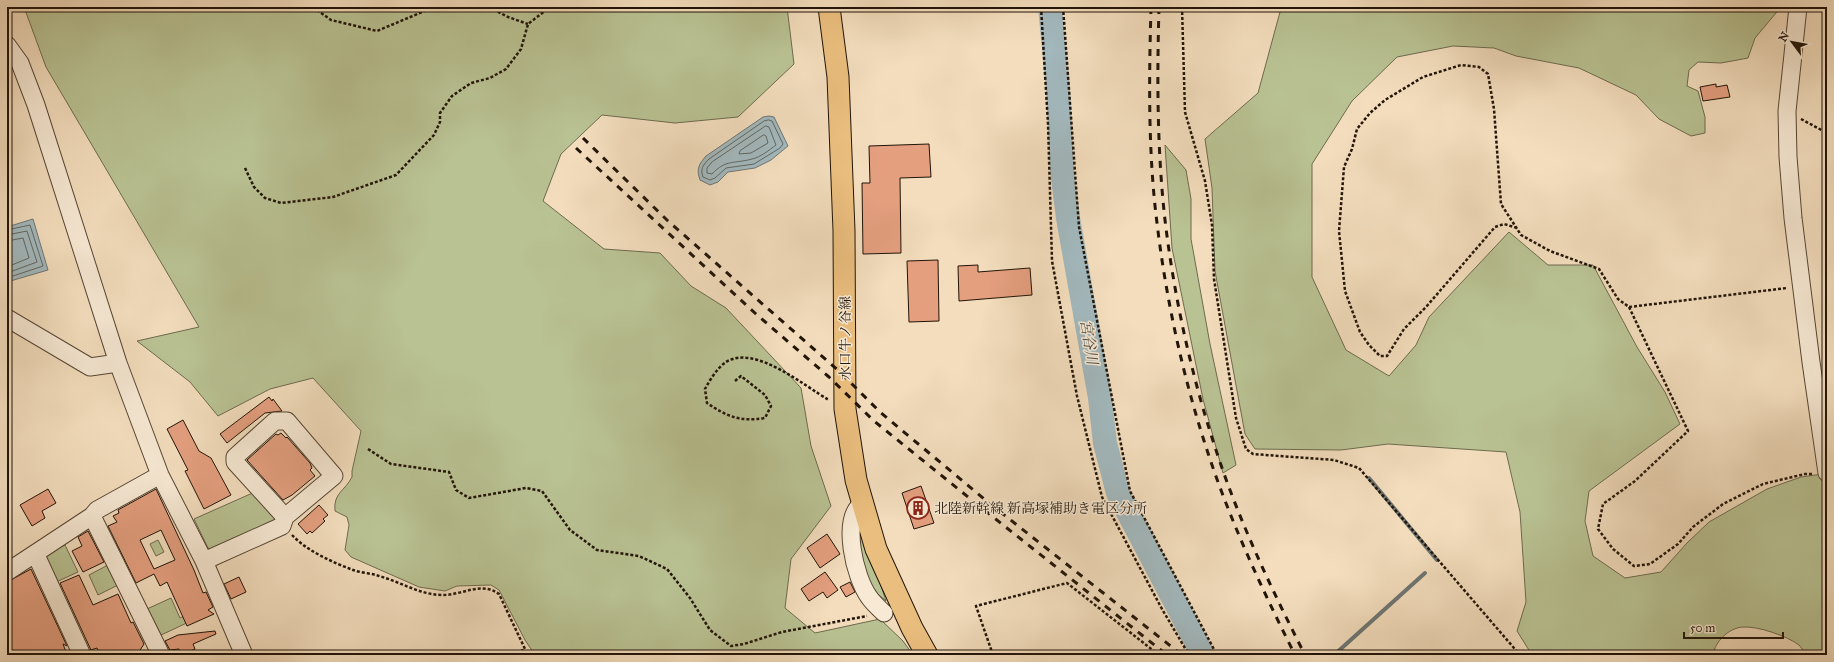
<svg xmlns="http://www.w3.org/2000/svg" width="1834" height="662" viewBox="0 0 1834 662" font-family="'IM FELL Great Primer','Noto Serif JP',serif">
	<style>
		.green { fill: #b9c293; stroke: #6d6b4e }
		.water { fill: #a2b8bd; stroke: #6e7675 }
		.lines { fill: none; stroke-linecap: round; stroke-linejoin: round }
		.shore { stroke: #626662; stroke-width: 1 }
		.stream { stroke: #6e7675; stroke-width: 4 }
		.river { stroke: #a2b8bd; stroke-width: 24 }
		.building { fill: #e49f7f; stroke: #211408; fill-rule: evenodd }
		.minor-casing { stroke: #564635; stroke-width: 19 }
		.major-casing { stroke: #211408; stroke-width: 23 }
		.path { stroke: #211408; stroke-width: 2.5; stroke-dasharray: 3 2; stroke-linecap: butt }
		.minor { stroke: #f7e9d4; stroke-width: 17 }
		.major { stroke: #eabe7e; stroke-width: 21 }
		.rail { stroke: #211408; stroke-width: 3; stroke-dasharray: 7 7; stroke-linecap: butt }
		.labels { text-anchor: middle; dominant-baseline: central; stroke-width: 3; stroke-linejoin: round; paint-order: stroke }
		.street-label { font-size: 14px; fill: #211408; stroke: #f7e9d4 }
		.poi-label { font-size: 14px; fill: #211408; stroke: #f7e9d4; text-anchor: start }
		.water-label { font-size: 15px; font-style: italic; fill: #4e4d47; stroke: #f7e9d4 }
	</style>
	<rect width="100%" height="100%" fill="#f3ddbd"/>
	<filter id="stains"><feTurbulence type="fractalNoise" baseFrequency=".005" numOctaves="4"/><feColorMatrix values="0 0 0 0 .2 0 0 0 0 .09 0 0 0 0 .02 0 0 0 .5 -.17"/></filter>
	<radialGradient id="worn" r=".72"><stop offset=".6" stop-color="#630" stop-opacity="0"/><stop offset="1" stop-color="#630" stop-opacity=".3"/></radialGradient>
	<path class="green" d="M24,7H787L794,64L738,117L675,123L602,115L561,154L543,201L604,249L660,253L691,286L726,308L801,388L811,446L831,506L791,559L785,608L815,633L880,619L903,641L913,655H535L525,640L499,590L491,585L457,586L445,591L419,587L351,557L345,550L349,525L347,517L335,511C333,493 345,491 352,477V471L361,431L313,378L270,389L218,416L190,382L137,341L199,327L46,67Z
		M1286,7H1781L1755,38L1748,58L1721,63L1698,62L1689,70L1687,86L1698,91L1705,117V133L1691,136L1659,119L1636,95L1579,68L1516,56L1494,48L1453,46L1397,57L1352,101L1312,164V277L1346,350L1389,376L1416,345L1429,317L1509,232L1548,265H1593L1637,347L1665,392L1680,424L1589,491L1585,521L1593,556L1625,578L1661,572L1687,543L1709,522L1767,489L1801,477L1823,474L1827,492V655H1807C1804,652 1802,648 1799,645C1787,636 1758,626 1743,627C1728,628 1715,642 1713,655H1532L1517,631L1526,602L1520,512L1506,452L1388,444L1341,450L1255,449L1245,434L1215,271L1212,188L1205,139L1258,93L1280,12Z
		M1165,145L1186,170L1191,199V239L1210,344L1236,465L1223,473L1203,399L1172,248Z
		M257,491L277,513L273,524L213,551L208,548L194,519Z
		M860,521L886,601L873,590L867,579L856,531Z
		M158,540L164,552L156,556L150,544Z
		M65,545L78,572L54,583L44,560L49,552Z
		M108,565L118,585L98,595L89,575Z
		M171,598L180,618L188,614L191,621L159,636L147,609Z"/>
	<path class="water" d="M769,116L774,117L788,146L771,160L755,168L728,172L718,182L710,185L700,180C696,169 699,164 706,156L763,117Z
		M33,219L48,270L7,282V227Z"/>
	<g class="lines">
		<path class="shore" d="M769,120L772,121L783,144L780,148L754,164L726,168L715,178L710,180L703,177C700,169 703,165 709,159L764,121Z
			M766,126L769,127L776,145C769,150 761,157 752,159C734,164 726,159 712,174L707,173V168L712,162Z
			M764,135L766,136L768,143L751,153L739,154L740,151Z
			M7,230L30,225L43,266L7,278
			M7,235L27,231L37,262L7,273
			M7,241L23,238L29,258L7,267"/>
		<path class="stream" d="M1369,478L1437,560
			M1334,655L1425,573"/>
		<path class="river" d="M1050,7L1058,90L1062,170L1068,218L1100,398L1105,443L1118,493L1203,655"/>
	</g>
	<path class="building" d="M1716,84V87L1727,85L1730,97L1703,101L1700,87Z
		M929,144L931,177L900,178L901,253L863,254L862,183H870L869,146Z
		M938,260L939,321L909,322L907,261Z
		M978,265V272L1030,268L1032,295L959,301L958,266Z
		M269,397L272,401L273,399L282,411L265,413L227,443L220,434Z
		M183,420L199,451L211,458L231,495L204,509L185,471L188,470L167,429Z
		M281,433L286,438L287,437L310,463L312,468L310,470L315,476L292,495L283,500L247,460L276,434L278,435Z
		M921,486L934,523L914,529L902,493Z
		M48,489L56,503L42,511L45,518L32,526L20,505Z
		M156,489L194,570L203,593L206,592L213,607L208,610L214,614L187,626L167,582L160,586L154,574L136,583L108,526L117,522L113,516L119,513L118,510ZM161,530L175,560L154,569L140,540Z
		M319,505L328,515L323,519L325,521L312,533L310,531L307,534L298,524Z
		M88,531L104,562L83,572L72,551L82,546L78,537Z
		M827,534L840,554L820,568L807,548Z
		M31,569L67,646L63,644L66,652L58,655H13L7,643V582Z
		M825,572L838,590L827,598L823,592L809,601L801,589Z
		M79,575L93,605L118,594L131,623L133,622L144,644L137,655H100L97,648L91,650L60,583Z
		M239,577L246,592L231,599L224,584Z
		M850,582L855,592L846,597L840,587Z
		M215,631L216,634L193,644L195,649L182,655L179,649L170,650L165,641L178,635Z"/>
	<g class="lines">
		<g class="minor-casing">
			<path id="minor" d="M1798,7L1787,111L1788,157L1793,218L1811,362L1827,473
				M7,45L20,63L36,105L118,363L160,475L204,561L244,655
				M7,318L90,367L118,363
				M863,503C840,518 855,578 869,597C873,603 879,608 884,613
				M92,516L161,655
				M36,555L82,655
				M204,561L282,526L285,517L334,476L287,421H275L235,457V462L285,517
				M7,572L92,516L97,510L160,475"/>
		</g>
		<g class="major-casing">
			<path id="major" d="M829,7L838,77L844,231L845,409L856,480L876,549L912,628L927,655"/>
		</g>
		<path class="path" d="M489,7L508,17L528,24
			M1041,7L1048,124L1052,261L1077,396L1102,497L1162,609L1189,655
			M1063,7L1079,227L1130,491L1217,655
			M1182,7L1185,112L1205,181L1212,225L1214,279L1236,418L1246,449L1253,454L1334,460L1359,468L1520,655
			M317,10L331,20L377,31L434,7
			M1801,119L1827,133
			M245,168L254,187L265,198L281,203L333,197L396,175L434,135L440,122V113L452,96L471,83L490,78L506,69L521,49L528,24L550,7
			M1517,228L1504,224L1495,227L1426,307L1404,329L1387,356H1380L1369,345L1360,332L1345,291L1339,231L1344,167L1352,149L1357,129L1370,113L1385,100L1423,77L1461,65L1479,67L1488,74L1494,109L1501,204L1521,235L1550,251L1599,269L1618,299L1629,307L1787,288
			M1629,307L1688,431L1635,481L1603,504L1598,529L1613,549L1634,566L1650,564L1678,544L1693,527L1723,504L1763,484L1805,474H1813
			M735,381L741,376L765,395L771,406L765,418C740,422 728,417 707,403L705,389C710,380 717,368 726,362C755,344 804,386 829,400
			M368,449L391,464L449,472L456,490L469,498L526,488L542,491L570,530L597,550L639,556L667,569L690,598L710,630L731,646L744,644L782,632L867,616
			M292,535C307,551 332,562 353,570C361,573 371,573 379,576C401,582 420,595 443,595C463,595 481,581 499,594L525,649L513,655
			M993,655L976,606L1067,583L1159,655"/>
		<use href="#minor" class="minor"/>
		<use href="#major" class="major"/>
		<path class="rail" d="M1151,7C1149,79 1148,152 1157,223C1166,299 1183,377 1207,450C1230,521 1262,589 1295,655
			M1159,7C1157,78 1157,149 1165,220C1174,296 1191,374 1215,447C1238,519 1271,588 1305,655
			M583,138L668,221L840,372L880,412L989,503L1182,655
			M576,148L756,314L829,377L874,421L983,509L1167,655"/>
	</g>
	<defs>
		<g id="building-ring" transform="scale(1.15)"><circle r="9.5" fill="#f7e9d4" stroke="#8f2418" stroke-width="1.5"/><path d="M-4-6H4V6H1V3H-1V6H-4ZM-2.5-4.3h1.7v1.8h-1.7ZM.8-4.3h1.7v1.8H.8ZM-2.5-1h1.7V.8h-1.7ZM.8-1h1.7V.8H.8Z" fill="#8f2418"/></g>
	</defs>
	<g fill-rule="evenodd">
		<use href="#building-ring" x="918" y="508"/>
	</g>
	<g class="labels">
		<g class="street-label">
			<text transform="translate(845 338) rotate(-90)">水口牛ノ谷線</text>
		</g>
		<g class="poi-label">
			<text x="934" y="508">北陸新幹線 新高塚補助き電区分所</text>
		</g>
		<g class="water-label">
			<text transform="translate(1089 342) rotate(81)">宮谷川</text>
		</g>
	</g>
	<rect width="1834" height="662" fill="none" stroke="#f3ddbd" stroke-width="24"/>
	<rect x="8" y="8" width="1818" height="646" fill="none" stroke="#211408" stroke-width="2"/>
	<rect x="12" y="12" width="1810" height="638" fill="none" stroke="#211408"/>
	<g transform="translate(1792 42) rotate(302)" stroke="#f7e9d4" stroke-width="3" paint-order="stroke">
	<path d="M0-3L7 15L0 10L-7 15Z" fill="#211408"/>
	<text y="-6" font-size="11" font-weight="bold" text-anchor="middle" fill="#211408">N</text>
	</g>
	<path d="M1684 632v6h99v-6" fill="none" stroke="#211408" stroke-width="2"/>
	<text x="1690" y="632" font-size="12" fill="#211408" stroke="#f7e9d4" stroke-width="3" paint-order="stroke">50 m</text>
	<rect width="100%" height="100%" filter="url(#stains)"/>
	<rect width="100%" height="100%" fill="url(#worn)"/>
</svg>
